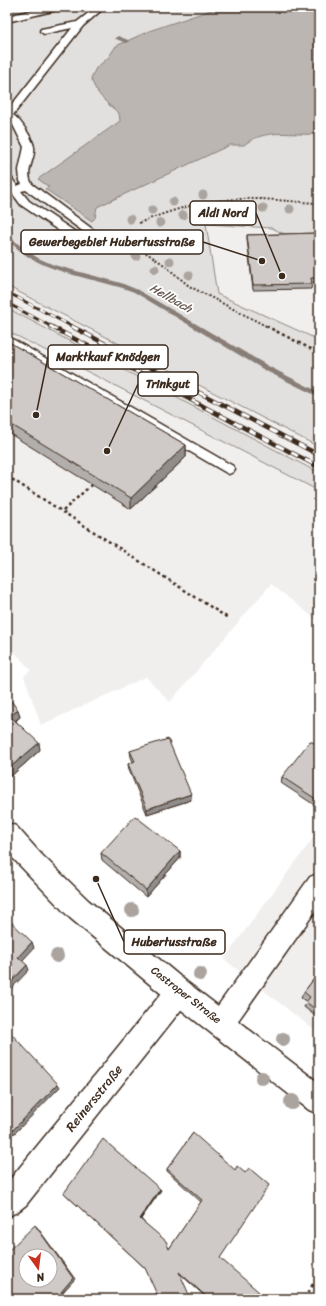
<svg xmlns="http://www.w3.org/2000/svg" width="326" height="1306" viewBox="0 0 326 1306" font-family="Sriracha,sans-serif">
	<style>
		.built { fill: #f1efee }
		.green { fill: #e2e0de; stroke: #8e857e }
		.water { fill: #bcb6b3; stroke: #887e77 }
		.lines { fill: none; stroke-linecap: round; stroke-linejoin: round }
		.stream { fill: #887e77; fill-rule: evenodd }
		.lane-casing { stroke: #3b2a1e; stroke-width: 3 }
		.street-casing { stroke: #3b2a1e; stroke-width: 3 }
		.secondary-casing { stroke: #3b2a1e; stroke-width: 3 }
		.path-far2 { stroke: #3b2a1e; stroke-width: 2; stroke-dasharray: 2 2; stroke-linecap: butt }
		.path-far1 { stroke: #3b2a1e; stroke-width: 2.5; stroke-dasharray: 3 3; stroke-linecap: butt }
		.path { stroke: #3b2a1e; stroke-width: 3; stroke-dasharray: 3.5 3.5; stroke-linecap: butt }
		.lane { fill: #fff; fill-rule: evenodd }
		.street { fill: #fff; fill-rule: evenodd }
		.secondary { fill: #fff; fill-rule: evenodd }
		.rail-far1-casing { stroke: #3b2a1e; stroke-width: 3 }
		.rail-casing { stroke: #3b2a1e; stroke-width: 4.5 }
		.rail-far1 { stroke: #fff; stroke-width: 2; stroke-dasharray: 6; stroke-linecap: butt }
		.rail { stroke: #fff; stroke-width: 3; stroke-dasharray: 8; stroke-linecap: butt }
		.tree { fill: #aaa39e }
		.wall { fill: #b2aeab; stroke: #3b2a1e }
		.shaded-wall { fill: #918d8b; stroke: #3b2a1e }
		.building { fill: #cfcac7; stroke: #3b2a1e; fill-rule: evenodd }
		.labels { text-anchor: middle; dominant-baseline: central; stroke-width: 3.5; stroke-linejoin: round; paint-order: stroke }
		.street-label { font-size: 11px; fill: #3b2a1e; stroke: #fff }
		.water-label { font-size: 12px; font-style: italic; fill: #685b52; stroke: #fff }
		.near-street-label { font-size: 13px; fill: #3b2a1e; stroke: #fff }
		.leader { fill: none; stroke: #3b2a1e; stroke-width: 1.5 }
		.callout-dot { fill: #3b2a1e; stroke: #fff; stroke-width: 1.5 }
		.callout { fill: #fff; stroke: #3b2a1e; stroke-width: 1.5 }
		.callout-label { font-size: 12px; text-anchor: middle; font-weight: bold; fill: #3b2a1e }
	</style>
	<rect width="100%" height="100%" fill="#fff"/>
	<filter id="ink" filterUnits="userSpaceOnUse"><feTurbulence type="fractalNoise" baseFrequency=".025" numOctaves="2"/><feDisplacementMap in="SourceGraphic" scale="8" xChannelSelector="R" yChannelSelector="G"/><feConvolveMatrix kernelMatrix="1 2 1 2 8 2 1 2 1" color-interpolation-filters="sRGB"/></filter>
	<g filter="url(#ink)">
		<path class="built" d="M203,222L319,232V346L207,290Z
			M7,284L124,347L319,447V473L7,308Z
			M7,331L114,385L319,491V622L271,584L170,702L146,677L41,725L24,676L31,670L7,644V624L12,621L7,615Z
			M319,830V1034L224,959Z"/>
		<path class="green" d="M7,7H319V235H286L272,228L206,224L217,294L319,340V447L7,286Z
			M7,308L319,473V491L114,385L7,331Z"/>
		<path class="water" d="M220,7H319V134C293,136 266,127 244,145H230L97,207L95,218L92,221L45,189L49,187L38,179L120,121L119,113C107,104 95,93 91,78L96,68L108,58L116,46L149,31Z"/>
		<g class="lines">
			<path class="stream" d="M118,36L128,40L129,41L126,43L116,39L115,38Z
				M7,234L23,248L38,258L54,265L121,283L138,290L270,367L319,392V397L266,371L134,292C102,280 63,276 34,260C24,255 15,247 7,239Z"/>
			<g class="lane-casing">
				<path id="lane" d="M47,7H62L61,9L7,22V16Z
					M96,7H105L83,26L13,115C20,119 33,139 34,147C36,159 24,171 32,184L95,231L129,232L134,235C129,241 114,238 107,238C97,238 78,241 71,239L21,205L7,186V176L11,177L17,186L22,184L20,181L19,170L24,147L12,123L7,120V111L72,28L44,34L40,31L41,29L77,22ZM26,190L84,232L77,233L29,201L21,191Z
					M7,336L233,466L235,469L233,472L229,474L225,472L7,345Z"/>
			</g>
			<g class="street-casing">
				<path id="street" d="M319,873V906L230,1032L221,1036L212,1032L208,1023L212,1014L310,877Z
					M179,979L188,983L192,992L188,1001L26,1205L17,1212L7,1217V1183L170,983Z"/>
			</g>
			<g class="secondary-casing">
				<path id="secondary" d="M7,823L16,826L41,854L88,900L188,983L319,1083V1114L309,1110L170,1001L70,918L7,852Z"/>
			</g>
			<path class="path-far2" d="M139,223C171,210 204,200 240,199C266,198 293,202 319,203
				M139,248L163,264L189,286L268,327"/>
			<path class="path-far1" d="M266,326L319,353
				M7,476L228,618
				M63,511L91,485"/>
			<path class="path" d="M304,1299L319,1275"/>
			<use href="#lane" class="lane"/>
			<use href="#street" class="street"/>
			<use href="#secondary" class="secondary"/>
			<g class="rail-far1-casing">
				<path id="rail-far1" d="M7,292L73,327
					M7,303L52,327"/>
			</g>
			<g class="rail-casing">
				<path id="rail" d="M50,326L319,467
					M71,326L319,455"/>
			</g>
			<use href="#rail-far1" class="rail-far1"/>
			<use href="#rail" class="rail"/>
		</g>
		<g class="tree">
			<circle cx="203" cy="195" r="4.5"/>
			<circle cx="173" cy="202" r="4.5"/>
			<circle cx="263" cy="208" r="4.5"/>
			<circle cx="290" cy="209" r="4.5"/>
			<circle cx="152" cy="210" r="4.5"/>
			<circle cx="183" cy="215" r="4.5"/>
			<circle cx="130" cy="219" r="4.5"/>
			<circle cx="160" cy="223" r="4.5"/>
			<circle cx="136" cy="256" r="4.5"/>
			<circle cx="170" cy="261" r="4.5"/>
			<circle cx="155" cy="269" r="4.5"/>
			<circle cx="189" cy="275" r="4.5"/>
			<circle cx="132" cy="910" r="7"/>
			<circle cx="57" cy="956" r="7"/>
			<circle cx="200" cy="974" r="7"/>
			<circle cx="283" cy="1039" r="7"/>
			<circle cx="262" cy="1078" r="7"/>
			<circle cx="292" cy="1102" r="8"/>
		</g>
		<path class="wall" d="M319,233V283H312L311,289L253,290L247,239V235Z
			M7,341L186,445V457L131,509L7,432Z
			M7,696L18,710L20,717L16,721L40,750L10,777L7,774Z
			M319,736V808L281,783L282,777L314,743Z
			M130,751L191,800L147,814L129,770L128,764L133,762L131,757Z
			M180,851V858L146,897L102,860L101,853Z
			M319,972V1019L304,1007L307,1002L301,998L304,992Z
			M193,1133L220,1258L254,1299H208L180,1274L146,1269L64,1193L160,1189L161,1190L141,1219L169,1249L201,1202L167,1171V1169Z"/>
		<path class="shaded-wall" d="M186,445V457L131,509V498Z
			M18,710L20,717L12,723L10,716Z
			M39,743L40,750L10,777L8,769Z
			M191,794V800L147,814V809Z
			M180,851V858L146,897V890Z
			M32,942L34,948L21,962L18,957Z
			M27,965L29,970L7,993V986Z
			M58,1084L60,1087L14,1134L12,1131Z
			M160,1189L161,1190L140,1220V1219Z
			M35,1225L37,1227L75,1279L63,1292L66,1297L65,1299H62L61,1292Z"/>
		<path class="building" d="M319,233V278H311L312,284L253,285L247,235Z
			M7,341L186,445L131,498L7,422Z
			M7,696L18,710L10,716L39,743L8,769H7Z
			M319,736V801L282,777L310,741L314,743Z
			M168,739L191,794L147,809L128,764L135,761L130,751Z
			M135,816L180,851L146,890L101,853Z
			M7,918L32,942L18,957L27,965L7,986Z
			M319,972V1012L306,1002L310,997L304,992Z
			M7,1029L58,1084L12,1131L7,1125Z
			M193,1133L235,1170L237,1166L245,1173L249,1168L269,1185L220,1258L259,1292L254,1299H209L179,1272L191,1299H159L145,1268L64,1193L103,1139L160,1189L140,1219L166,1241L169,1249L202,1200L167,1169Z
			M35,1225L73,1278L61,1292L64,1297L62,1299H7V1252ZM26,1256H50V1280H26Z"/>
	</g>
	<g class="labels">
		<g class="street-label">
			<text transform="translate(186 995) rotate(38)">Castroper Straße</text>
		</g>
		<g class="water-label">
			<text transform="translate(171 298) rotate(30)">Hellbach</text>
		</g>
		<g class="near-street-label">
			<text transform="translate(94 1098) rotate(-51)">Reinersstraße</text>
		</g>
	</g>
	<path class="leader" d="M282 276L256 213M262 261L203 242M36 415L48 357M107 451L138 384M96 879L124 942"/>
	<g class="callout-dot">
		<circle cx="282" cy="276" r="4"/>
		<circle cx="262" cy="261" r="4"/>
		<circle cx="36" cy="415" r="4"/>
		<circle cx="107" cy="451" r="4"/>
		<circle cx="96" cy="879" r="4"/>
	</g>
	<g class="callout">
		<rect x="190" y="201" width="66" height="24" rx="4"/>
		<rect x="21" y="230" width="182" height="24" rx="4"/>
		<rect x="48" y="345" width="120" height="24" rx="4"/>
		<rect x="138" y="372" width="60" height="24" rx="4"/>
		<rect x="124" y="930" width="101" height="24" rx="4"/>
	</g>
	<g class="callout-label">
		<text x="223" y="217">Aldi Nord</text>
		<text x="112" y="246">Gewerbegebiet Hubertusstraße</text>
		<text x="108" y="361">Marktkauf Knödgen</text>
		<text x="168" y="388">Trinkgut</text>
		<text x="174" y="946">Hubertusstraße</text>
	</g>
	<rect width="326" height="1306" fill="none" stroke="#fff" stroke-width="24"/>
	<rect x="12" y="12" width="302" height="1282" fill="none" stroke="#3b2a1e" stroke-width="1.5" filter="url(#ink)"/>
	<g transform="translate(38 1268) rotate(166)"><circle r="19" fill="#ffffff" stroke="#b1aaa5"/>
	<path d="M0-3L7 15L0 10L-7 15Z" fill="#c8321e"/>
	<text y="-6" font-size="11" font-weight="bold" text-anchor="middle" fill="#3b2a1e">N</text>
	</g>
</svg>
